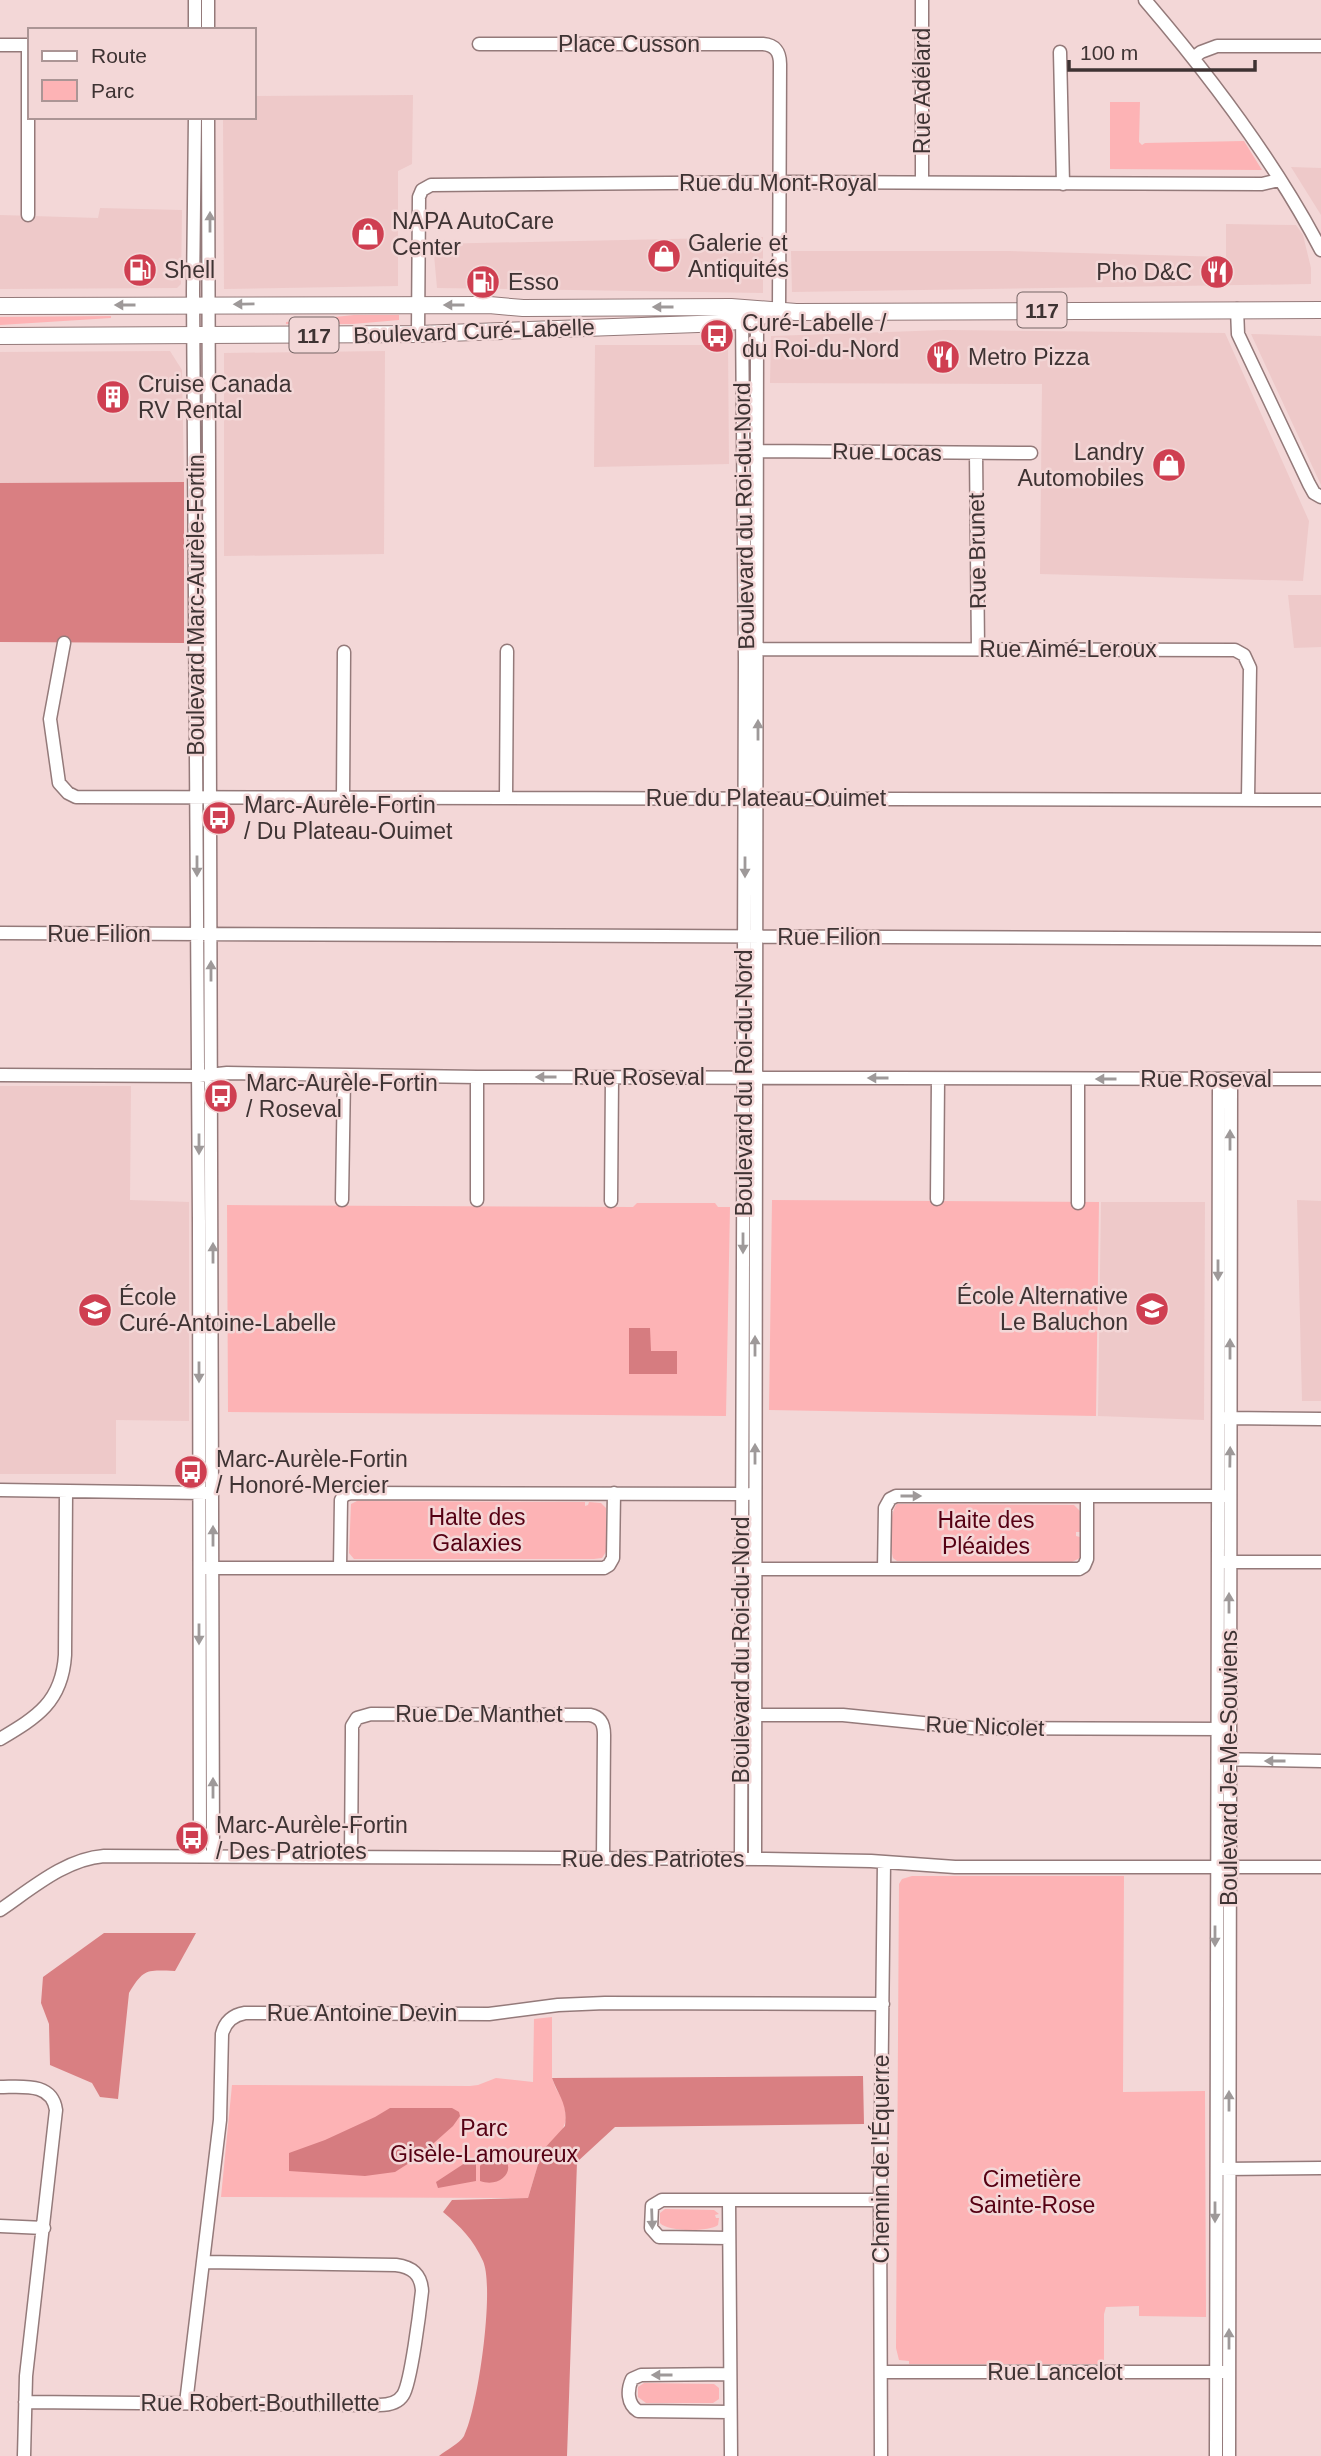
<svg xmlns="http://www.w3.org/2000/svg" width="1321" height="2456" viewBox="0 0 1321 2456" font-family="Arial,sans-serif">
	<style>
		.built { fill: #eec9c9 }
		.green { fill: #fdb3b5 }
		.forest { fill: #d97f82 }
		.water { fill: #d67c80 }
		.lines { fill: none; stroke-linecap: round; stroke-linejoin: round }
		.minor-casing { stroke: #947a7a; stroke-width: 15 }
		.major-casing { stroke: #947a7a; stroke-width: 18 }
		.minor { stroke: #fff; stroke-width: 12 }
		.major { stroke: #fff; stroke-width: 16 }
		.oneway { fill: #9e9999 }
		.labels { text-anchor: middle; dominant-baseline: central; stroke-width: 5; stroke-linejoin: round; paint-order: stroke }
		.shield { fill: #f3d7d7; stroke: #746464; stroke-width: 2 }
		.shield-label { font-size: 21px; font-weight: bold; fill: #3e3333 }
		.street-label { font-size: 23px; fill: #3e3333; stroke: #f3d7d7 }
		.poi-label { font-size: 23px; fill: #3e3333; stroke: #f3d7d7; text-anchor: start }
		.park-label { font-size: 23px; fill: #550013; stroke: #f3d7d7 }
	</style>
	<rect width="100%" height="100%" fill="#f3d7d7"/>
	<path class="built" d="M413,95L412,164L398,171V286L224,289L223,117H254V96Z
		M1291,167L1321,168V215Z
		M100,208L182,210L181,284L177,288L0,289V215L98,218Z
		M1226,224L1296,225L1303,235L1311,268V284L792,292L791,251H1009L1226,257Z
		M763,237V293L437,288L433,244Z
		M945,330L1225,333L1309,521L1303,581L1040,574L1042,384L770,383L771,336Z
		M1251,334L1321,336V485Z
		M595,345H728L729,464L594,467Z
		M170,351L182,370L184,482L0,483V352Z
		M385,351L384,554L224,556V353Z
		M1288,595H1321V647L1294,648Z
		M0,1086H131L130,1200L189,1202V1421L116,1420V1474H0Z
		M1297,1200L1321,1201V1401H1302Z
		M1101,1202H1205L1204,1420L1098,1416Z"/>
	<path class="green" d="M1110,102H1140L1139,142L1142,145L1145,143L1244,141L1262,170L1110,169Z
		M354,315H399V320L353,324H286V322Z
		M111,316V318L0,325V317Z
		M772,1200L1099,1202L1096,1416L769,1410Z
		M637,1203H715L718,1207H730L726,1416L228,1412L227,1205L633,1207Z
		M357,1501L585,1502V1506L588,1505L589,1502L601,1503L606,1508V1552L602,1558L594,1559H354L349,1553L351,1504Z
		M897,1504L1074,1505L1080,1511V1532H1076V1536L1080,1537V1558L1072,1562L897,1561L893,1558C890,1547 889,1512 897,1504Z
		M912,1876H1124L1123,2092L1205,2091L1206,2317L1139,2316V2306L1106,2307L1104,2314V2364H909V2361L899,2360L896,2348L899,1884L902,1879Z
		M552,2017V2078L556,2089L564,2101L566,2120L562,2131L542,2151L528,2198L221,2197L232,2085L470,2086L478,2085L496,2078L533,2082L534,2019Z
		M665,2209L714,2210L719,2214L715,2215L716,2218H719L718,2225C709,2232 667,2232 660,2223V2213Z
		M644,2383L714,2384L719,2388V2399L713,2403H646L638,2397V2387Z"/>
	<path class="forest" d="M184,482V643L0,642V483Z
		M104,1933H196L175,1971C147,1970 144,1968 129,1993L118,2099L100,2097L92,2083L50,2065L49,2024L41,2003L43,1977Z
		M863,2076L864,2124L615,2127L577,2162L567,2456H439C446,2450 459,2444 464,2436C478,2409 495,2288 483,2261C473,2239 461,2227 443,2212L452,2200L528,2198L542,2151L565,2126C568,2104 559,2097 552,2078Z"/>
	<path class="water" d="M629,1328H650L651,1351H677V1374H629Z
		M390,2108H452L459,2112L460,2116L453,2126L417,2158L395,2172L365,2176L289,2171V2153L325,2140L375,2117Z
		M500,2155C519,2167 502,2189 480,2181V2166L488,2156Z
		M468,2161L476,2163V2181L438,2188L436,2182Z"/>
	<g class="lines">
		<g class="minor-casing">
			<path id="minor" d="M195,0V30
				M208,0V30
				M922,0V183
				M1145,0C1211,77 1274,160 1321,250
				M479,44H763C775,45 780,52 780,64L779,312
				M0,45H30
				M28,45V215
				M1060,52L1063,184
				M1193,58L1201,52L1217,46H1321
				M195,117L193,291L199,1222L200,1856
				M208,117L213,1856
				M1237,309L1238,334L1309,484L1314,493L1321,497
				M418,334L419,197L422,190L431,185L789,182L1262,184L1279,180
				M751,451L1031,453
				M976,453L978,649
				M64,643L50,719L59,783L68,793L76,797L1321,800
				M749,649L1235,650L1244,655L1250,668L1248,799
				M343,798L344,652
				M506,798L507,651
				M0,933L1321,939
				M0,1075L199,1076L227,1073L477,1077L1321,1079
				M937,1199L938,1079
				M342,1200L344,1076
				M477,1200V1077
				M611,1201L612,1078
				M1078,1203V1079
				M1225,1418L1321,1419
				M0,1490L206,1493
				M1224,1562H1321
				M206,1568H604L609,1565L613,1558L614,1493
				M340,1568L341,1500L344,1495L351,1493L748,1494
				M749,1569H1079L1084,1566L1087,1559V1497
				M884,1569L885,1508L890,1499L896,1496H1224
				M748,1715H843L972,1728L1223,1729
				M0,1739C37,1717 62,1702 65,1655L66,1491
				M1223,1759L1321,1761
				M351,1857L352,1733V1726L357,1718L371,1714L590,1715C601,1717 604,1724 604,1735L603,1859
				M741,1859L745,661L742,312
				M755,1859L757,310
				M0,1910C31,1889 65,1859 104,1856L766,1859L871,1861L955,1867H1321
				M0,2087C22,2087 52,2082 56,2110L26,2376L24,2456
				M1223,2169L1321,2168
				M729,2200L731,2456
				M0,2226L44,2228
				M729,2238L659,2237L651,2228L652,2206L662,2200H880
				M881,2372H1223
				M730,2374L641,2375L632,2379C627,2390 627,2404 638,2411L730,2412
				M25,2402L379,2405C388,2405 398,2403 403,2395C411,2383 420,2309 422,2291C421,2274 412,2267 396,2265L203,2262
				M186,2403L220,2120L222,2034C225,2022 233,2015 245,2013L489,2014L558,2005L605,2003L883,2004
				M881,2456L880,2200L884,1862
				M1216,2456L1219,1079
				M1229,2456L1231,1079"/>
		</g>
		<g class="major-casing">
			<path id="major" d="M0,306L489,305L523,308L731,307L796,312L1321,310
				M0,336L418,334L726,323L766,315"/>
		</g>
		<use href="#minor" class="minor"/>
		<use href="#major" class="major"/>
	</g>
	<defs><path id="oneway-solid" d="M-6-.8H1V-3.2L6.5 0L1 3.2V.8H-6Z" transform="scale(1.75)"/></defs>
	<g class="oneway">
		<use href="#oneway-solid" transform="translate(210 222) rotate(-90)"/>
		<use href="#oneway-solid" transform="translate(244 304) rotate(179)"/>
		<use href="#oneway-solid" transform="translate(125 305) rotate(180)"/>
		<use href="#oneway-solid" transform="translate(454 305) rotate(180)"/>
		<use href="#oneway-solid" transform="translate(663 307) rotate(180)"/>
		<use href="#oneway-solid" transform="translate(758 730) rotate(-90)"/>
		<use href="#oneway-solid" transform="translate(197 866) rotate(90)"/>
		<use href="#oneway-solid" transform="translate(745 867) rotate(90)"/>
		<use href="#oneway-solid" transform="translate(211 971) rotate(-90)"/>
		<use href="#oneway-solid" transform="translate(546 1077) rotate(-180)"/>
		<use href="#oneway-solid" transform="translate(878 1078) rotate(-180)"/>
		<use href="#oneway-solid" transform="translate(1106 1079) rotate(-180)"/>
		<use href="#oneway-solid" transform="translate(1230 1140) rotate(-90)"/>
		<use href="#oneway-solid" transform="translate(199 1144) rotate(90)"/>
		<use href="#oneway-solid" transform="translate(743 1243) rotate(90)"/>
		<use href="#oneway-solid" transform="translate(213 1253) rotate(-90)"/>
		<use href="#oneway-solid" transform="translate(1218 1270) rotate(90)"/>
		<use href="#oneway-solid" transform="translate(755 1346) rotate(-90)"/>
		<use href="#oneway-solid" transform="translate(1230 1349) rotate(-90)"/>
		<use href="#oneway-solid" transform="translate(199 1372) rotate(90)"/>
		<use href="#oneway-solid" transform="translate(755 1454) rotate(-90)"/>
		<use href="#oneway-solid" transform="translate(1230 1457) rotate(-89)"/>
		<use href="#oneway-solid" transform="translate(911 1496)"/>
		<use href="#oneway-solid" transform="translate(213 1536) rotate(-90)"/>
		<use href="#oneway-solid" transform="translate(1229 1603) rotate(-90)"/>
		<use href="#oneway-solid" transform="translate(199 1634) rotate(90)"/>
		<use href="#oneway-solid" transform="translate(1275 1761) rotate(-180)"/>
		<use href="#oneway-solid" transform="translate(213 1788) rotate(-90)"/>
		<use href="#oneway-solid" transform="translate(1215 1936) rotate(90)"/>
		<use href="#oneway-solid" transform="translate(1229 2101) rotate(-90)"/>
		<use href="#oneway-solid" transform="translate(1215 2212) rotate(90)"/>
		<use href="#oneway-solid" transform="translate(652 2219) rotate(88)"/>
		<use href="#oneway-solid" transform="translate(1229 2339) rotate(-90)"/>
		<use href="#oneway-solid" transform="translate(662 2375) rotate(180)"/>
	</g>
	<defs>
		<g id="shop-disc" transform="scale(1.75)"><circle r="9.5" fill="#cf3f51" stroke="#f3d7d7"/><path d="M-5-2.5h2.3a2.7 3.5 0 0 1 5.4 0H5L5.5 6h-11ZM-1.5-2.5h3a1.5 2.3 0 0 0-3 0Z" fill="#fff"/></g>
		<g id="fuel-disc" transform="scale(1.75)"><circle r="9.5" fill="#cf3f51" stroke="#f3d7d7"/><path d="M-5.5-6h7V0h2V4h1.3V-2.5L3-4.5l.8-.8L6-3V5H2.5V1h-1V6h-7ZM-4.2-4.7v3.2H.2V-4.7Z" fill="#fff"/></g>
		<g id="restaurant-disc" transform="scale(1.75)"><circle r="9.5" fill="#cf3f51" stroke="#f3d7d7"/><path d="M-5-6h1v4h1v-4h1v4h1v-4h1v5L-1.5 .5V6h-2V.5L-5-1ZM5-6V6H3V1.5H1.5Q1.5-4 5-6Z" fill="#fff"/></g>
		<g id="bus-disc" transform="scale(1.75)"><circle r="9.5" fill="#cf3f51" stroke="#f3d7d7"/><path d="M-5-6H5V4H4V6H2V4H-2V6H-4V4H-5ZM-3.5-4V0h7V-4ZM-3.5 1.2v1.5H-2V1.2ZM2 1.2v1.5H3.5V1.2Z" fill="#fff"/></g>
		<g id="building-disc" transform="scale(1.75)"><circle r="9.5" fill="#cf3f51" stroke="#f3d7d7"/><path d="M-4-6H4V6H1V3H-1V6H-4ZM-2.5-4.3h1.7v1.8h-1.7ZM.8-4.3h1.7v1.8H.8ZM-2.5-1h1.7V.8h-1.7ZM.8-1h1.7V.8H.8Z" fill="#fff"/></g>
		<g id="school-disc" transform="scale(1.75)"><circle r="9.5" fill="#cf3f51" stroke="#f3d7d7"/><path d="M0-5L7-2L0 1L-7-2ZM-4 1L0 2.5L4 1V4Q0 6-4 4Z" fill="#fff"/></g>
	</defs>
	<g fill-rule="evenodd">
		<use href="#shop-disc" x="368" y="234"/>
		<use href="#shop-disc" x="664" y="256"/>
		<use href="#fuel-disc" x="140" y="270"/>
		<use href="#restaurant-disc" x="1217" y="272"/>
		<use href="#fuel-disc" x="483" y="282"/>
		<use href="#bus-disc" x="717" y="336"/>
		<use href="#restaurant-disc" x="943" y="357"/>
		<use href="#building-disc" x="113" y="397"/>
		<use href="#shop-disc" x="1169" y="465"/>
		<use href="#bus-disc" x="219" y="818"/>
		<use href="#bus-disc" x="221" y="1096"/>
		<use href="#school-disc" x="1152" y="1309"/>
		<use href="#school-disc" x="95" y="1310"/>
		<use href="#bus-disc" x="191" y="1472"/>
		<use href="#bus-disc" x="192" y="1838"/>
	</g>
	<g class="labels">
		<g class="shield">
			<rect x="1017.5" y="292.5" width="49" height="35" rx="5"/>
			<rect x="289.5" y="317.5" width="49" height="35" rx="5"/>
		</g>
		<g class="shield-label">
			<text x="1042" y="310">117</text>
			<text x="314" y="335">117</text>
		</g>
		<g class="street-label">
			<text x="629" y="44">Place Cusson</text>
			<text transform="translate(922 91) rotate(-90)">Rue Adélard</text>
			<text x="778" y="183">Rue du Mont-Royal</text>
			<text transform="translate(474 331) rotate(-2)">Boulevard Curé-Labelle</text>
			<text transform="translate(887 452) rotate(1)">Rue Locas</text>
			<text transform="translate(744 516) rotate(-91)">Boulevard du Roi-du-Nord</text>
			<text transform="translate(977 551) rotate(-91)">Rue Brunet</text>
			<text transform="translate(196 605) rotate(-90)">Boulevard Marc-Aurèle-Fortin</text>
			<text x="1068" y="649">Rue Aimé-Leroux</text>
			<text x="766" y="798">Rue du Plateau-Ouimet</text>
			<text x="99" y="934">Rue Filion</text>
			<text x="829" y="937">Rue Filion</text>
			<text x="639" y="1077">Rue Roseval</text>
			<text x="1206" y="1079">Rue Roseval</text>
			<text transform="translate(744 1083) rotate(-90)">Boulevard du Roi-du-Nord</text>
			<text transform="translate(741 1650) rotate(-90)">Boulevard du Roi-du-Nord</text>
			<text x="479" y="1714">Rue De Manthet</text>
			<text transform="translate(985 1726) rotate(2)">Rue Nicolet</text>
			<text transform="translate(1229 1768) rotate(-90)">Boulevard Je-Me-Souviens</text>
			<text x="653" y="1859">Rue des Patriotes</text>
			<text x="362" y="2013">Rue Antoine Devin</text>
			<text transform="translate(881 2159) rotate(-90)">Chemin de l'Équerre</text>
			<text x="1055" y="2372">Rue Lancelot</text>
			<text x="260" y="2403">Rue Robert-Bouthillette</text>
		</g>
		<g class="poi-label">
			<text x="392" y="221">NAPA AutoCare<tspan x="392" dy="26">Center</tspan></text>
			<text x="688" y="243">Galerie et<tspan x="688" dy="26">Antiquités</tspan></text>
			<text x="164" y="270">Shell</text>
			<text x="1192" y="272" text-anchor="end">Pho D&amp;C</text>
			<text x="508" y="282">Esso</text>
			<text x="742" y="323">Curé-Labelle /<tspan x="742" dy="26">du Roi-du-Nord</tspan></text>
			<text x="968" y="357">Metro Pizza</text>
			<text x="138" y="384">Cruise Canada<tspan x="138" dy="26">RV Rental</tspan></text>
			<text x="1144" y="452" text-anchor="end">Landry<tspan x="1144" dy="26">Automobiles</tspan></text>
			<text x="244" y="805">Marc-Aurèle-Fortin<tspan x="244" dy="26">/ Du Plateau-Ouimet</tspan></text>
			<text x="246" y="1083">Marc-Aurèle-Fortin<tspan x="246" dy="26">/ Roseval</tspan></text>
			<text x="1128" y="1296" text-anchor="end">École Alternative<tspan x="1128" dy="26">Le Baluchon</tspan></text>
			<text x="119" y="1297">École<tspan x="119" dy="26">Curé-Antoine-Labelle</tspan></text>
			<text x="216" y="1459">Marc-Aurèle-Fortin<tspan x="216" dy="26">/ Honoré-Mercier</tspan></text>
			<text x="216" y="1825">Marc-Aurèle-Fortin<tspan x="216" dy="26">/ Des Patriotes</tspan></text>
		</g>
		<g class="park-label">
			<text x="477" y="1517">Halte des<tspan x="477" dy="26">Galaxies</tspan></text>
			<text x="986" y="1520">Haite des<tspan x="986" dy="26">Pléaides</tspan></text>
			<text x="484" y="2128">Parc<tspan x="484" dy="26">Gisèle-Lamoureux</tspan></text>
			<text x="1032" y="2179">Cimetière<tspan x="1032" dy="26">Sainte-Rose</tspan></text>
		</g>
	</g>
	<rect x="28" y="28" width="228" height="91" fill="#f3d7d7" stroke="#ab9595" stroke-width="2"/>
	<rect x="42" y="51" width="35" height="10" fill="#ffffff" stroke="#ab9595" stroke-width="2"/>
	<text x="91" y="63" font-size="21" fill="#3e3333">Route</text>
	<rect x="42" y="80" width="35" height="21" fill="#fdb3b5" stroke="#ab9595" stroke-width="2"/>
	<text x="91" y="98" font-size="21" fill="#3e3333">Parc</text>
	<path d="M1069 60v10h186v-10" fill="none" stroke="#3e3333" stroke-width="3.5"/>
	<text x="1080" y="60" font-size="21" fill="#3e3333" stroke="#f3d7d7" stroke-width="5" paint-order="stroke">100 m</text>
</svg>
